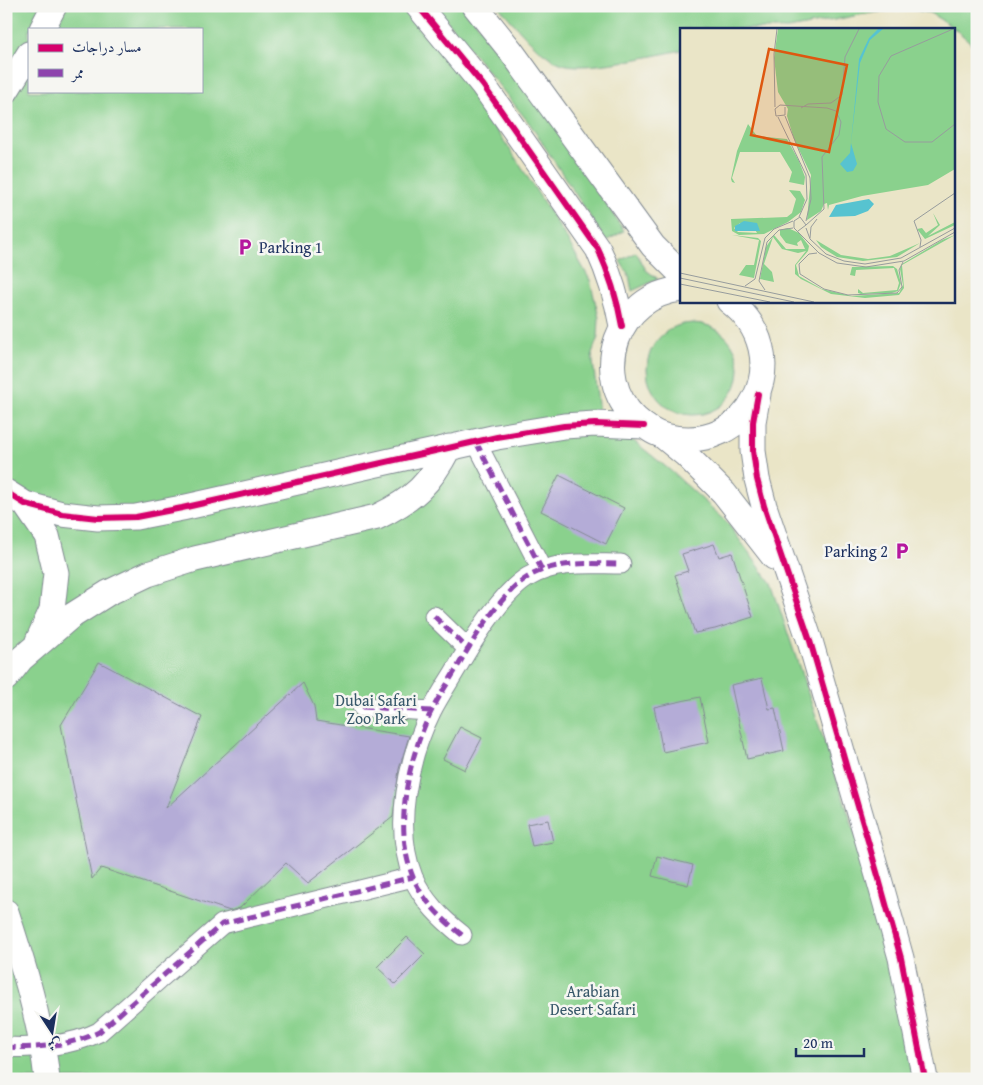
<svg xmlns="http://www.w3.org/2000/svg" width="983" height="1085" viewBox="0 0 983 1085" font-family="'Gentium Book Plus',Amiri,serif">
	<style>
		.green { fill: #8ad18d; stroke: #528076; fill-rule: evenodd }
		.building { fill: #b4acd7 }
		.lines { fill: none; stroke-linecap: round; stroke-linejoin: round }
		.pedestrian-casing { stroke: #828a92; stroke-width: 21 }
		.minor-casing { stroke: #828a92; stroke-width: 27 }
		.pedestrian { stroke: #fff; stroke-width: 19 }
		.minor { stroke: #fff; stroke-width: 25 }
		.quiet { stroke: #8e44ad; stroke-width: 5; stroke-dasharray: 10 5; stroke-linecap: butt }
		.cycleway-casing { stroke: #f6f6f2; stroke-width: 9 }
		.cycleway { stroke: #d6006c; stroke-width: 6 }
		.labels { text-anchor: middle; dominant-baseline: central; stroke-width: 5; stroke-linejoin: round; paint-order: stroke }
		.poi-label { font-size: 16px; fill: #1b2f5e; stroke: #f6f6f2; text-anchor: start }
		.park-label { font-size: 16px; fill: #37586a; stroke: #f6f6f2 }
		.inset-road { fill: none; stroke: #979c9d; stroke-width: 1 }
		.view { fill: #de5710; fill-opacity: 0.15; stroke: #de5710; stroke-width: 2.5 }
		.inset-edge { fill: none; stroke: #1b2f5e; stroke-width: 2.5 }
	</style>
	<rect width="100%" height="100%" fill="#f6f6f2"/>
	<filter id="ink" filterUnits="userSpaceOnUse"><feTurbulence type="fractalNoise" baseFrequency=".02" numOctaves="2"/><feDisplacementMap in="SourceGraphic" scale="10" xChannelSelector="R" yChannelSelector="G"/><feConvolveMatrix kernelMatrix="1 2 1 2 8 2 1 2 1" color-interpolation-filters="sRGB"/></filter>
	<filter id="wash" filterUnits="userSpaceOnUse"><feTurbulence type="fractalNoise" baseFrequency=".0096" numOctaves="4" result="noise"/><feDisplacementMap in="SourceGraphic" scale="20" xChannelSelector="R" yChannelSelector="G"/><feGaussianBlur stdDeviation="1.12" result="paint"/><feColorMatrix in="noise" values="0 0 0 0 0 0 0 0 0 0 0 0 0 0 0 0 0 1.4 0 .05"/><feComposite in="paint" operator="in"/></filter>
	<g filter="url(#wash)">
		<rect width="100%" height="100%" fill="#eae5c7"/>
		<path class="green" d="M6,6H399L448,61L511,151L568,241L590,280L599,318L598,337L592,353L599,413L671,471L726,521L771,583L904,979L917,1079H6ZM29,29H201V91H29Z
			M435,6H462C524,75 573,154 624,231L606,241L530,124Z
			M498,6H977V51L968,40L951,26L930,13L906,8L859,15L789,29H682V50C656,55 582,73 560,63C535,52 517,26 498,6Z
			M636,252L646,270L658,279L632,291L629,275L620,261Z
			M647 369a46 46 0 1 1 92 0a46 46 0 1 1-92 0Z"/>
		<g id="blocks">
			<path class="building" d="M559,475L624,508L606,544L541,511Z
				M714,544L719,557L732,553L753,617L715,629L695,633L675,575L688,571L682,554Z
				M99,662L202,717L166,808L303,683L314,706L316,721L409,736L399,769L393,817L308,883L286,863L240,908L230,911L101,868L92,879L61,725Z
				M762,678L769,709L775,708L784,751L747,759L731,685Z
				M700,697L709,742L663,752L654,707Z
				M460,727L482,738L465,770L443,759Z
				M548,820L553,842L532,846L527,824Z
				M657,856L693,865L688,885L652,876Z
				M407,937L425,954L395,984L377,967Z"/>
		</g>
	</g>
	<g filter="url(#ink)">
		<use href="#blocks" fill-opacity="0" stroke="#828a92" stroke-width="1"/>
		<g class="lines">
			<g class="pedestrian-casing">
				<path id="pedestrian" d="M476,442L542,570
					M434,616L468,649
					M362,707L431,711
					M462,935C442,919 423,901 413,877C393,828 408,758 431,712C440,694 452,677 462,659C477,634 503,592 528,577C556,560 589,564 621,564
					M6,1047C35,1049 73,1045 99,1032L222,924L413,877"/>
			</g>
			<g class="minor-casing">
				<path id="minor" d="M418,6L483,85L598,249C610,275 617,298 622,326
					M475,6L511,51L653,246L682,275
					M42,29L54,6
					M6,91L29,54
					M682,289C617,295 589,374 636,419C644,426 654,434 665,436C750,458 800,355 729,301
					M758,394L753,422V451L757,479L764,506L810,641L879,879L901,958L925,1079
					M663,436L685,454L724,493L774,557
					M6,492L25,504L62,514L98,518L136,517L182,508L497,437L564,426L595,424L644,426
					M25,504L47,536L56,573L52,610L38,641
					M6,678L21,659L70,617L108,593L148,574L195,559L377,517C414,499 430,484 449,447
					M6,912C24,967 41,1022 47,1079"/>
			</g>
			<use href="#pedestrian" class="pedestrian"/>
			<use href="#minor" class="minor"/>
			<path class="quiet" d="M476,442L542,570
				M434,616L468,649
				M362,707L431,711
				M462,935C442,919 423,901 413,877C393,828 408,758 431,712C440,694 452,677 462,659C477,634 503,592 528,577C556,560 589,564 621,564
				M6,1047C35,1049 73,1045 99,1032L222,924L413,877"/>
			<g class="cycleway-casing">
				<path id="cycleway" d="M418,6L483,85L598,249C610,275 617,298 622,326
					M758,394L753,422V451L757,479L764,506L810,641L879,879L901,958L925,1079
					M6,492L25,504L62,514L98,518L136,517L182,508L497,437L564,426L595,424L644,426"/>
			</g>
			<use href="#cycleway" class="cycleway"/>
		</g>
	</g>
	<defs>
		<g id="parking-bare" transform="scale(1.35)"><path d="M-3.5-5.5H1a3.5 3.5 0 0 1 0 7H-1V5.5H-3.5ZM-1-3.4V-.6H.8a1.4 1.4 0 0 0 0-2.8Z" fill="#b5179e" stroke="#f6f6f2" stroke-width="2.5" paint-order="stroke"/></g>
	</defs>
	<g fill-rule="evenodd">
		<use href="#parking-bare" x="245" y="247"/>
		<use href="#parking-bare" x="902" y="551"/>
	</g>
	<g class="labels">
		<g class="poi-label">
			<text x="259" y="247">Parking 1</text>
			<text x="888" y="551" text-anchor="end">Parking 2</text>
		</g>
		<g class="park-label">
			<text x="376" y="700">Dubai Safari<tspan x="376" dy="18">Zoo Park</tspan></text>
			<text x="593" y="991">Arabian<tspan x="593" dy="18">Desert Safari</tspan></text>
		</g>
	</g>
	<g transform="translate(680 28)">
		<rect width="275" height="275" fill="#eae5c7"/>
		<path d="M98,1H275V141L248,157L182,168L149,177L148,182L147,175L144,176L141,183L127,192L131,147L114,111L107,88L108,81L98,64L94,30ZM68,96L77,108L107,111L119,133L125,149L124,157L109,154L112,144L100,124H60L52,150L55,155L52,154L51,151L57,123ZM109,162L120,163L125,172L121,184L108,194L84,206L59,207L52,203L51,191L107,189L112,185L116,171ZM60,195L72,196L77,205L58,204L54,200ZM253,185L260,197L248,208L275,194V197L245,211L237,201L242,200L246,205L258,197ZM108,200L119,205L129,218L128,223L116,237L119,248L142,261L172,268L219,265L223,257L220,241L222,236L262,212L275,207L222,237L224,260L219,267L185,270L151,266L121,251L115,246V237L126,223L118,225L102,221L93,209L84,236L92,244L94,254L80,251L86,219L94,207L106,221H125L121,212L117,215L118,218L106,215L100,207V202ZM52,207L78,210L81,213L74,250L59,247L66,237H74L79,212ZM136,212L161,227L188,231L210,228L240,215L217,229L183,233L157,229L141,219ZM213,238L217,241L221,255L218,263L212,265L181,266L178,265V261L183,265L217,262L219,255L214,240L176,242L175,248L170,247L172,239Z" fill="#8ad18d" fill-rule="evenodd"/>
		<path d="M198,1H203L190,12L180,35L171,115L177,136L173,143L167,144L160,136L170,125L179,31L189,10ZM189,171L194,176L188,183L175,188L149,189L156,177ZM64,193L77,195L80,203H55V198Z" fill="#57c3d0"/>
		<path class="inset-road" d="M273,1L211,28L199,48L198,74L206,101L225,114H252L275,96M95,79L94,26L97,1M105,79V87L96,88L95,81L100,77L147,80L156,83L161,94L159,107L142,129L144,181L126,197M121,80L128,76L151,75L162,67L165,29L179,1M105,88L130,150L131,171L126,193M98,89L126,147L127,171L119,189M126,200L130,211L146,226L164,233L185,236L221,230L275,200M118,203L126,197L120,189L114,193V200L139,225L157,235L186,239L224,233L275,204M130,210L131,199L137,191M240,219L241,212L234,193L275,165M137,225L129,226L119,236L120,246L144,261L168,267L217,265L222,259L219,242L223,234M0,245L134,274M0,250L114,274M0,256L90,274M65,258L75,251L85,210L94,201L113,193M85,262L79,253L87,214L99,202L113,200"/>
		<path class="view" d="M89,21L167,37L149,124L71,107Z"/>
		<rect width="275" height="275" class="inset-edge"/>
	</g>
	<rect width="983" height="1085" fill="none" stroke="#f6f6f2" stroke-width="25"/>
	<rect x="28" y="28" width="175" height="65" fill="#f6f6f2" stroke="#9ea6b7"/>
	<rect x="38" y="44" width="25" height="8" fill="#d6006c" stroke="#9ea6b7"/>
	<text x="72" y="52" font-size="15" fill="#1b2f5e">مسار دراجات</text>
	<rect x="38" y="69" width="25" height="8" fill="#8e44ad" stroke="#9ea6b7"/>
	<text x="72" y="78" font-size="15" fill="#1b2f5e">ممر</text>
	<g transform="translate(52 1032) rotate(168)" stroke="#f6f6f2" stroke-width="4" paint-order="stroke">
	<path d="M0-4L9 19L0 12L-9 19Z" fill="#1b2f5e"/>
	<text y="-8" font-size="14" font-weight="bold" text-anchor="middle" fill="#1b2f5e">ش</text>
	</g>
	<path d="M796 1048v8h68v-8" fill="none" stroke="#1b2f5e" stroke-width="2.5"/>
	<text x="803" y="1048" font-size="15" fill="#1b2f5e" stroke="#f6f6f2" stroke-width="4" paint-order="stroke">20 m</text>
</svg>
